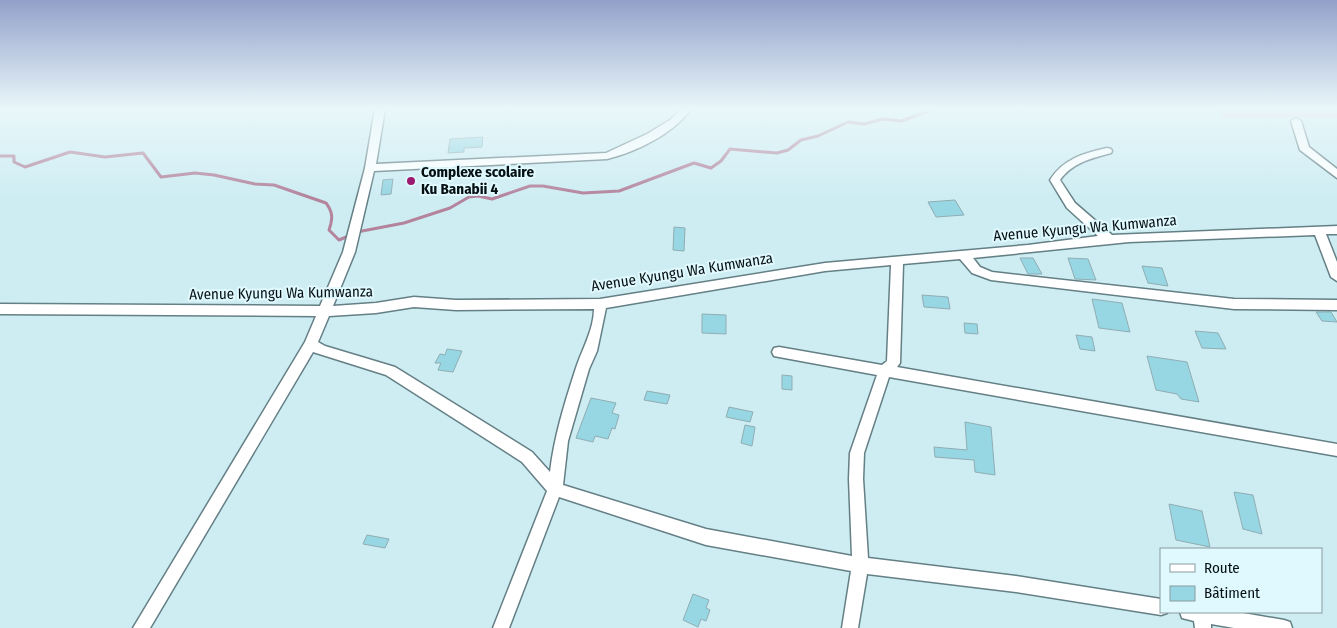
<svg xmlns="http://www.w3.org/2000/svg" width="1337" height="628" viewBox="0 0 1337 628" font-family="'Fira Sans Condensed',sans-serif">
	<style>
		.green { fill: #eacada }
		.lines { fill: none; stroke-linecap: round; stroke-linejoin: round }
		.stream { stroke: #b4849d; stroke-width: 3 }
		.building { fill: #97d6e3; stroke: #90adb3 }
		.minor-casing { stroke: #647f85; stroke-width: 3 }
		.minor { fill: #fff; fill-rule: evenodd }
		.poi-dot { fill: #9b1a6f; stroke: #e0f9fe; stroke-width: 2 }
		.labels { text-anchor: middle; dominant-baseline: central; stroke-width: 4; stroke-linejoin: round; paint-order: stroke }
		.poi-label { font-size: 15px; font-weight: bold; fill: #061013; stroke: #e0f9fe; text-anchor: start }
		.street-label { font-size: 15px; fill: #061013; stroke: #e0f9fe }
	</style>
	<rect width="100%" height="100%" fill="#ceedf3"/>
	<path class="green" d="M1216,109H1337V117L1224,118Z"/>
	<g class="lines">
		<path class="stream" d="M0,156H14V162L25,167L70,152L105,157L143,153L161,177L195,173L214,175L255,184L274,185L326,203C333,212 333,219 329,230L339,240L351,235
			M357,232L404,223L450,208L469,197L478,196L492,199L530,186H543L583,193L619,191L694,163L711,168L721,161L730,149L777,153L788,150L801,140L818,136L848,122L864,124L883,119L901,121L935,109"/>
	</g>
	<path class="building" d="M483,137L482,147L464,148V152L448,153L450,139Z
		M393,179L391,194L381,195L383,180Z
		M955,200L964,215L936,217L928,202Z
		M674,227L685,228L684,251L673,250Z
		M1020,258H1033L1042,274H1028Z
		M1068,258L1088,259L1096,280L1075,279Z
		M1142,266L1162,268L1168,286L1148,283Z
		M922,295L948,297L950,309L924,307Z
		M1092,299L1122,303L1130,332L1099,328Z
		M1316,312H1331L1337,322L1322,321Z
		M702,314L726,315V334L702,333Z
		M964,323L977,324L978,334L965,333Z
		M1195,331L1218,333L1226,349L1202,348Z
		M1076,335L1092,337L1095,351L1080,349Z
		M447,349L462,351L453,372L438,370L441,363H435L440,354L445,355Z
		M1147,356L1187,362L1199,402L1181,399L1177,394L1156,390Z
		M782,375L792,376V390L782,389Z
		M647,391L670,395L667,404L644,400Z
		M591,398L616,403L612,413L619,415L615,429L612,428L608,439L595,436L593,442L576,438Z
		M729,407L753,412L750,422L726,417Z
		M965,422L991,427L995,475L975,472L974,460L935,457L934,447L967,450Z
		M745,425L755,427L752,446L741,443Z
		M1234,492L1253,495L1262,534L1243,529Z
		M1169,504L1202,511L1210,547L1176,540Z
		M367,535L389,539L385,548L363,544Z
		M693,594L709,600L706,608L710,610L706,621L701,619L698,627L683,620Z"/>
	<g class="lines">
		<g class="minor-casing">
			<path id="minor" d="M375,109H385L376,164L606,153L647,134L670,120L681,109H691C673,134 636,152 607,159L374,171L355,252L333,306L376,303L414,297L456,300L600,299L825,263L1028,245L1098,236L1067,208L1050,180C1063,159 1084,153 1107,148L1111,149L1112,151L1111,153C1092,158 1072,163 1060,180L1075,203L1112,235L1337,226V234H1326L1337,262V281L1331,277L1315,235L1129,242L973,258L980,267L992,272L1234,299L1337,300V310L1234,309L991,280L972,273L960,259L903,264L900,363L897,367L1337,444V456L889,377L864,453L863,479L868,558L1016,576L1161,599V612L1167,613L1161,615L1016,592L867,574L858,628H842L851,571L706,545L559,497L509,628H493L547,491L522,462L386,375L313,352L150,628H133L305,342L316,316L0,314V304L320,306L343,252L365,168ZM891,265L887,361L882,365L779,347L774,348L772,352L774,356L779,357L877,375L850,453L849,479L852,556L706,529L563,485L568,441L589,369L597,351L606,308L825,271ZM414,307L456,310L594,309C594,330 581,351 575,371C564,405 554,438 550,472L532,452L395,367L325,346L318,342L329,316L376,313Z
				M1296,118L1301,121L1309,147L1337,169V178L1300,150L1291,121Z
				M1180,612H1237L1284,620L1290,622L1292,628H1234L1211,624V628H1195L1194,621L1182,618Z"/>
		</g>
		<use href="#minor" class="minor"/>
	</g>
	<linearGradient id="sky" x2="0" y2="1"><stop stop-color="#93a1ca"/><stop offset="0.55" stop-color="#e9f7fa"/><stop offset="1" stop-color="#e9f7fa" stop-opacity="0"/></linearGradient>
	<rect width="1337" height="197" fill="url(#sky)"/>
	<circle class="poi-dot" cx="411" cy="181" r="5"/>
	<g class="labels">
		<g class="poi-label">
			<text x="421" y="172">Complexe scolaire<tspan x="421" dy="17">Ku Banabii 4</tspan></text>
		</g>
		<g class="street-label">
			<text transform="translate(1085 228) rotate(-5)">Avenue Kyungu Wa Kumwanza</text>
			<text transform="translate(682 272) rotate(-9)">Avenue Kyungu Wa Kumwanza</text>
			<text transform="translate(281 293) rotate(-1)">Avenue Kyungu Wa Kumwanza</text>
		</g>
	</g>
	<rect x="1160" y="548" width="162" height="65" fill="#e0f9fe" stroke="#899ca0"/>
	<rect x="1170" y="564" width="25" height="8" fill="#ffffff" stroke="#899ca0"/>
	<text x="1204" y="573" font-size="15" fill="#061013">Route</text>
	<rect x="1170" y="586" width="25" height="15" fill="#97d6e3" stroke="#899ca0"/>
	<text x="1204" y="598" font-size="15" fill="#061013">Bâtiment</text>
</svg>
